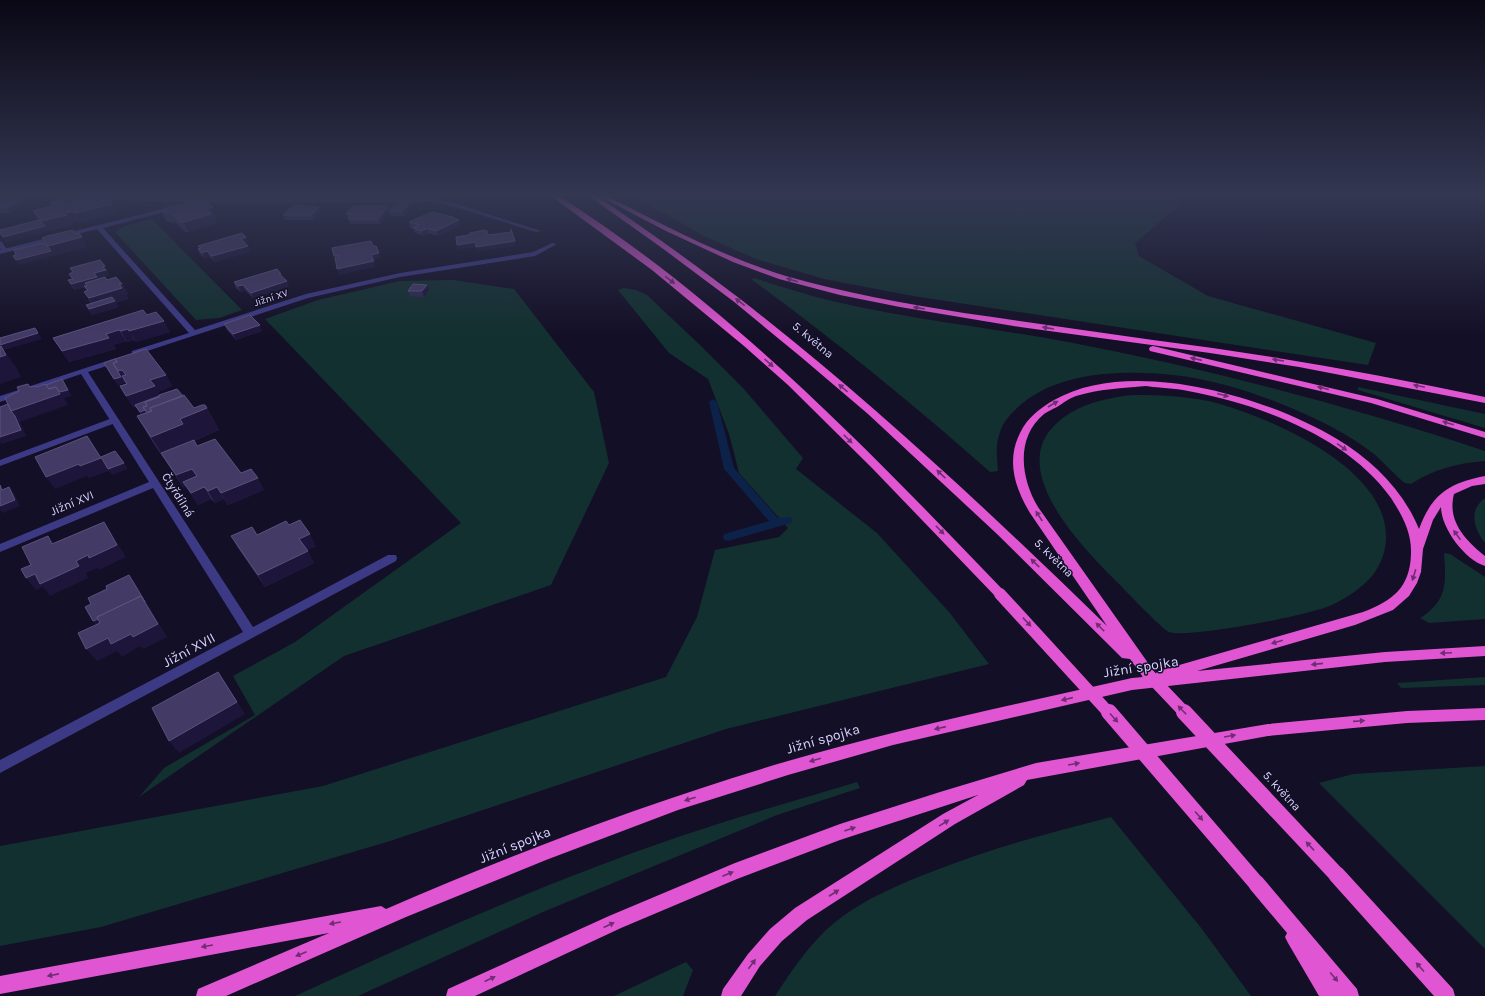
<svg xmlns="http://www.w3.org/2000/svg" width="1485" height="996" viewBox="0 0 1485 996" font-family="Karla,sans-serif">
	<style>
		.green { fill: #12302f }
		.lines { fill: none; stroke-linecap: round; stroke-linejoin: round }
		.stream { fill: #0c2248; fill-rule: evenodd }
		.service { fill: #3d3a85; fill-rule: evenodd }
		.minor { fill: #3d3a85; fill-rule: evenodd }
		.trunk { fill: #e055d1; fill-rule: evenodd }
		.trunk-bridge-far1 { stroke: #e055d1; stroke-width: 12 }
		.trunk-bridge { stroke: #e055d1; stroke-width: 16 }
		.wall { fill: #312854 }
		.shaded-wall { fill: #1d163a }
		.building { fill: #433a66; stroke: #5a527e }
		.oneway { fill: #6f2e73 }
		.labels { text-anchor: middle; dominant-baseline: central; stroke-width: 3; stroke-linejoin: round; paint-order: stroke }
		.far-street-label { font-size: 10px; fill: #d9d4ff; stroke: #130f26 }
		.street-label { font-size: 12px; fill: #d9d4ff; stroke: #130f26 }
		.near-street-label { font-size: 14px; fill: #d9d4ff; stroke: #130f26 }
	</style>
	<rect width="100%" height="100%" fill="#130f26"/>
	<path class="green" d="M633,196H1171L1183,202L1135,243L1139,256L1208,296L1376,343L1368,365L913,296L824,279L756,259L706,237Z
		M152,219L242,310L219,318L196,320L115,232L125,226Z
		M754,278C783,287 812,297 841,303C916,320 993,328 1068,342C1210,369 1349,406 1485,451V461C1458,463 1434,469 1411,484C1409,483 1407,484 1405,483C1400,480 1381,460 1374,454C1347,433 1316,418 1284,405C1249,391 1211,379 1173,375C1122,370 1057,371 1017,408C1010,415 1003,422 1000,432C995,445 997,458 998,471L990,472C913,404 834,340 751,279Z
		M453,280L514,289L594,392L609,463L551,585L344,656L139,797L164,768L255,715L233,676L295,642L461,523L265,319L318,300L400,281Z
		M624,288L636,290L647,295L700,345L743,388L803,458L796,469L877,533L949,612L989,664L726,729L390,841L101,927L0,946V846L323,786L666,677L697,617L715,550L779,537L788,528L739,473L729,434L708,379L669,353L618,290Z
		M1358,387L1485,414V428L1358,390Z
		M1133,395C1162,395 1192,396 1220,404C1275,420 1387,469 1386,537C1386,551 1381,565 1372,576C1362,588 1346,598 1332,605C1311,615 1187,639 1169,632C1162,629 1127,592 1119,584C1085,550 1004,470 1057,423C1078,404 1105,398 1133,395Z
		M1485,498V543C1474,529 1468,510 1485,498Z
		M1444,553L1450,554L1485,577V619L1429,623L1420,618C1448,600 1446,583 1444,553Z
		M1485,677V685L1401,688L1397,683Z
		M1485,766V949L1319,783L1353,774Z
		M857,782L860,788L777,815L659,864L543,912L358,996H295C421,938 549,881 681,836C739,816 798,800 857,782Z
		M1111,817L1202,929L1251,996H775C792,970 810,943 834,923C865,898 902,883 939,869C995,847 1053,832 1111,817Z
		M686,962L693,970L683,996H614Z"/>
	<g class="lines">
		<path class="stream" d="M713,399L717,402L734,468L778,518L791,517L792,520L791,523L728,541L724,540L723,537L724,534L769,521L724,469L709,402Z"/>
		<path class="service" d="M0,241L2,242L8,251L7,252L2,251L0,248Z
			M115,417L119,420L118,422L0,466V460Z"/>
		<path class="minor" d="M57,196H116L201,199L431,198L460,205L541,231L536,232L456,207L431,202L201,203L60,198Z
			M182,204L184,205V207L103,228L195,330L306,294L400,273L533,252L552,243L557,244L535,256L400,277L308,298L135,355H132V351L189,333L97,229L0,254V250Z
			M116,358H119V362L88,372L253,627L388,555H396L397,558L396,561L0,773V760L243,632L153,488L0,552V544L149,482L81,374L0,402V396Z"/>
		<path class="trunk" d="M551,196H559C727,303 867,448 1004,591L1006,594L1004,597L1000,599L996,597L872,468L788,385L744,346L652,270Z
			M589,196H597C645,229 692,262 739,298C869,399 989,511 1107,626L1030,513C1015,488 1006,461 1020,433C1028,417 1039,409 1054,400C1131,356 1265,396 1337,439C1372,460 1403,490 1419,529C1432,494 1449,483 1485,476V484L1472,486L1454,494C1447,521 1465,540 1485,556V566C1465,560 1441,528 1441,507L1433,520L1423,549L1421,572L1417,583L1409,596L1393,610L1355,625L1197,671L1385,652L1485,646V656L1385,662L1132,690L893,745L788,775L678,810L546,860L406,917L226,996H196L198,989L329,933L0,994V976L381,906L386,909C517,852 652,801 788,761C901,728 1017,704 1132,678L1143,677L1130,659L1122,658L997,534L868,414L801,357L733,301L662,248ZM1146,386C1160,388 1175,388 1188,391C1259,404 1348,437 1391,498C1402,515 1412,533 1411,554C1410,588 1392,601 1363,612L1162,670L1157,672L1154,676L1155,674L1153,670L1038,507C1021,479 1015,438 1044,414C1048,411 1053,409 1057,407C1063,403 1070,398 1076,396C1099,389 1122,388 1146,386Z
			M599,196H607C665,226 724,257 786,276C844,293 904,303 964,313C1027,322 1090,331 1153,340C1265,354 1375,374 1485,397V403L1299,367L1210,353L1020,327L900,307L840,295L779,279L733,262L666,231Z
			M1153,346L1377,399L1485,432V438L1371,403L1150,351L1149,349L1150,347Z
			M1485,708V720L1407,723L1268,736L1027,780L1024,785L955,824L807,920L782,941L760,966L741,996H721L723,989L748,954L770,929L795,908L943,814L978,795L840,840L737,879L621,928L475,996H446L448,989L609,916L735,863L840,824L940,792L1036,763L1268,724L1407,711Z
			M1336,866L1342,868L1453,989L1455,996H1434L1330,880L1328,874L1330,868Z
			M1256,875L1262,877L1357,989L1359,996H1319L1288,943L1285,937L1287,933L1250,889L1248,883L1250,877Z"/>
		<path class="trunk-bridge-far1" d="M1000,594L1109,713
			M1148,674L1185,713"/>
		<path class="trunk-bridge" d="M1109,712L1256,883
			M1184,712L1336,874"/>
	</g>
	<path class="wall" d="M0,196H19L20,198L28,203L10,213H0Z
		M74,200L101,201L113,204L118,213L80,223L78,221L72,223L73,225L6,242L0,233L38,220L33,211L51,206L50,203Z
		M412,206L404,216H390L389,212L380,224H350L346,214L390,211Z
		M162,212L217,217L214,218L217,223L189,232H185L176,223L167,222Z
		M321,212L314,220H285L283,215Z
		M453,218L460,225L438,236L428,233V235L424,236L415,233L413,228H410L409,222Z
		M246,237L249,242L245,243L248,246L251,251L215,262L209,256L204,258L200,254L198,249H200L198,246Z
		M70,268L108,271L107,272L109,275L98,278V279L107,280L122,284L128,294L126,295L128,299L116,302L118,307L92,315L86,305L91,303L84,292L87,291L85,287L74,290L68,280L72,279L69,274L73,273Z
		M281,274L283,278L287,281L289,286L253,298L245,290L241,292L236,288L234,282Z
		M429,290L424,297L410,296L408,291Z
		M147,315L170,332L136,342L134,340L127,342L126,341L113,345L116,349L69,362L53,338Z
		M224,324L262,331L236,340L227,330Z
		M104,363L166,375L172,386L158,392L160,395L183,396L194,408H207L219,430L194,441L197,446L241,473L264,490L228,505L224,499L215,503L211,499L198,505L186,486L183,487L150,438L137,416L141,415L136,407H133L120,386L126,384L125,382L118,385Z
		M289,525L316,546L307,550L314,563L265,587L238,548L231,536L257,535Z"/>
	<path class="shaded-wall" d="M13,196H19L20,199L10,198Z
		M72,196L75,201L61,209L58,204Z
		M25,198L28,203L10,213L7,208Z
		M411,201L412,206L404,216L403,211Z
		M113,204L118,213L80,223L75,213Z
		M388,206L390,211L380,224L378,219Z
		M213,207L217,217L214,218L217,223L189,232L184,222L207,209Z
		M319,207L321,212L314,220L312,215Z
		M73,211L78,221L72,223L73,225L6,242L3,237L45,226L42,221Z
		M459,220L460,225L438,236L436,231Z
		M426,228L428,235L424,236L422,231L424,229Z
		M82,237L88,247L19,265L16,260L51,251L48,246Z
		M246,237L249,242L243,244L241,239Z
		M515,241L516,246L477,252L476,247Z
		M475,242L476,247L459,250L457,245Z
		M248,246L251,251L215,262L212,256Z
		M207,251L209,256L204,258L202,253Z
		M379,253L380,258L373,260L371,255Z
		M374,261L375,267L339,275L337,269Z
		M105,266L108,271L107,272L109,275L98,278L100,282L85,283L87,286L74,290L71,284L94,273L103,267Z
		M287,281L289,286L253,298L251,293Z
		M119,284H122L128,294L126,295L128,299L116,302L118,307L92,315L89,309L94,308L89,298Z
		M243,285L245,290L241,292L238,286Z
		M427,285L429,290L424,297L422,291Z
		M164,321L170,332L136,342L129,331Z
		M260,325L262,331L236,340L233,334Z
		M35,328L42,339L4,350L16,367L21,377L0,384V345Z
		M128,329L134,340L127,342L121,331Z
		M119,330L126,341L113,345L116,349L69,362L62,351L106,334Z
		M116,369L122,370L129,381L122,376L125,382L118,385L114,379Z
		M166,375L172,386L158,392L161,397L133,407L126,396L150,380Z
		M62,379L72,396L64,398L68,405L20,422L26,436L2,444L0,442V437L11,411L38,399L28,384L34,393H40L53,395Z
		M207,408L219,430L193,441L165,459L151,437L156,418L194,414Z
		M145,410L148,416L143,418L140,412Z
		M87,436L108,469L124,463L128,469L112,475L109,471L89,478L87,476L55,489L46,477L79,464Z
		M192,469L199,481L183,482L186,486L183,487L176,475Z
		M258,478L264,490L228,505L221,493Z
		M9,487L14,493L20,506L3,513L0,510V506Z
		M204,487L211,499L198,505L191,493Z
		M217,487L224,499L215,503L208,491Z
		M104,522L112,534L126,557L99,570L97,568L86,573L88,578L50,596L43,587L36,590L26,578L35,574L76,561Z
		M310,534L316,546L305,551L299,539Z
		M48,536L58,548L52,544Z
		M308,551L314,563L265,587L258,575Z
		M129,575L134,581L167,637L143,649L140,646L122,657L117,651L97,661L86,649L108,638L131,634L158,624L98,628L93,621L99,619Z
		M218,672L226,684L245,714L179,753L169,741Z"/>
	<path class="building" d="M0,196H13L10,198H25L7,208H0Z
		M63,196H72L58,204L50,203Z
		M97,197L101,201L108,199L113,204L75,213L73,211L66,213L67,215L42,221L33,211L80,199L82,200Z
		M397,201H411L403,211H389Z
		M198,202L201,204L208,203L213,207L207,209L212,214L184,222H180L171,213L162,212L168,209L167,207Z
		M294,205L319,207L312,215H283Z
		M353,206H388L378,219H348L352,214H346Z
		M432,212L453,217H451L459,220L436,231L426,228L424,229H426L422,231L413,228L419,225L409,222Z
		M39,220L45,226L3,237L0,233V230Z
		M511,229L515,241L476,247L475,242L457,245L456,237L469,235L470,233L484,230L487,231L488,235L511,232Z
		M73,230L75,234L79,233L82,237L48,246L42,238L47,236Z
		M242,233L246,237L241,239L248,246L212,256L207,251L202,253L198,249L201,248L198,246Z
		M371,241L373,246H376L379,253L371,255L374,261L337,269L335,257H339L338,255L334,256L332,248Z
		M45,243L51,251L16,260L13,256L16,255L14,250L39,244Z
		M100,260L105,266L103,267L106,270L94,273L97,277L71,284L68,280L73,279L69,274L73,272L70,268Z
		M277,269L281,274H279L287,281L251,293L243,285L238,286L234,282L274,270Z
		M105,277L107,280L116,277L122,284H119L122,288L89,298L84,292L88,290L84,286H87L85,283Z
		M413,284L427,285L422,291H408Z
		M112,297L115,301L89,309L86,305Z
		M143,310L147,315L156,312L164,321L129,331L128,329L121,331L119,330L106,334L109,338L62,351L53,338Z
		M250,315L260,325L233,334L224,324Z
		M35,328L38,333L0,345V338Z
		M1,346L6,355L0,357V347Z
		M146,349L166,375L150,380L155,386L126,396L120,386L127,384L122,376L126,375L122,370L118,371L113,363L117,362L115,359Z
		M115,359L117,362L113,363L121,377L114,379L104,363Z
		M62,379L68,390L60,392L56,387L49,389L46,385Z
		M28,384L30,387L35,386L36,387L45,384L49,389L56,387L60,394L11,411L5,398L19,391L17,387Z
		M177,389L183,396L150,408L151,411L147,413L143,407L147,406L145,402L159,397V395Z
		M184,395L194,408L202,405H205L207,408L180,419L183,424L151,437L137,416L152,411L150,408Z
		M159,396V397L145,402L147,406L143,407L145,410L140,412L135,405Z
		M8,404L11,411L15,416L21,430L0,437V407Z
		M87,436L101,458L80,466L79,464L46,477L35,457Z
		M215,439L241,473L251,469L258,478L221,493L217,487L208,491L204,487L191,493L183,482L197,476L192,469L176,475L161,453L194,440L197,446Z
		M115,451L124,463L108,469L101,457Z
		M0,485L2,490L9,487L15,500L0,506Z
		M300,520L310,534L299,539L308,551L258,575L231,536L252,527L257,535L286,521L289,525Z
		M104,522L117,545L89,558L88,555L76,561L79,566L40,584L35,574L26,578L21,569L31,565L22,547L48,536L52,544Z
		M129,575L145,602L141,596L97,617L98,619L93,621L85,607L91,604L88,598L107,589L106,586Z
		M141,596L158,624L133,637L131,634L111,644L108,638L86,649L78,633L100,623L97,617Z
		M218,672L237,702L169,741L152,708Z"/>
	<defs><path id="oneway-solid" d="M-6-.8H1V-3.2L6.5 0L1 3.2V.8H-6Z"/></defs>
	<g class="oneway">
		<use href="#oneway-solid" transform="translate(670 280) rotate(38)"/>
		<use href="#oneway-solid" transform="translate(792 280) rotate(-163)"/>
		<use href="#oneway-solid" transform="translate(740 302) rotate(-142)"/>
		<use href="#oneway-solid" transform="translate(919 308) rotate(-171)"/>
		<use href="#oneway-solid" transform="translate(1048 328) rotate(-171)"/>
		<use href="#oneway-solid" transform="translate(1196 359) rotate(-167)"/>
		<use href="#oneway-solid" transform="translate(1278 360) rotate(-171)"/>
		<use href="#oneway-solid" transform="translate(769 363) rotate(42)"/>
		<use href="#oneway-solid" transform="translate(1419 386) rotate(-168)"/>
		<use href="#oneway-solid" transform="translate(843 388) rotate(-139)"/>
		<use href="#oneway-solid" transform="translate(1323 388) rotate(-166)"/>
		<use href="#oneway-solid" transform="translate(1223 395) rotate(15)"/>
		<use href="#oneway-solid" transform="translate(1053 404) rotate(-30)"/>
		<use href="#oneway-solid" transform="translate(1448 423) rotate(-163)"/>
		<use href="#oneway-solid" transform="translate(848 439) rotate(45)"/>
		<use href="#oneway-solid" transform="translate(1342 447) rotate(35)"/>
		<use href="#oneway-solid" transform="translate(941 474) rotate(-137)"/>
		<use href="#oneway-solid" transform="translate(1039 516) rotate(-123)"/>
		<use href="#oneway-solid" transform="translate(940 530) rotate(46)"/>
		<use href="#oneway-solid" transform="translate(1457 535) rotate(-126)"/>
		<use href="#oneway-solid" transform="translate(1035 563) rotate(-136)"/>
		<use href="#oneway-solid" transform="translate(1414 575) rotate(107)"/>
		<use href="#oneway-solid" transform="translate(1027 622) rotate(47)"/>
		<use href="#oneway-solid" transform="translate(1100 627) rotate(-135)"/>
		<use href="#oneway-solid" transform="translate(1277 642) rotate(164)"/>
		<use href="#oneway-solid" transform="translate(1446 653) rotate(177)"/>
		<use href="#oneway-solid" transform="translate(1317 664) rotate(174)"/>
		<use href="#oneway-solid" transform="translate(1067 699) rotate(167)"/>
		<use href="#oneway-solid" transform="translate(1182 710) rotate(-134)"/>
		<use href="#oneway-solid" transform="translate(1114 718) rotate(48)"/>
		<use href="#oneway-solid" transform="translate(1359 721) rotate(-4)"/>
		<use href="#oneway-solid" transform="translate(940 728) rotate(167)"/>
		<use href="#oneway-solid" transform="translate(1230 736) rotate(-10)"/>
		<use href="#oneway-solid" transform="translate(815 760) rotate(164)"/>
		<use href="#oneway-solid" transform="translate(1074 764) rotate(-10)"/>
		<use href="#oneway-solid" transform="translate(690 799) rotate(162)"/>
		<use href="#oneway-solid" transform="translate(1199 816) rotate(49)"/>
		<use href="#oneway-solid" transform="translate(944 823) rotate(-32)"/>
		<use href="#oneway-solid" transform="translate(850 829) rotate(-19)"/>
		<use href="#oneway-solid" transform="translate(1310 846) rotate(-133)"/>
		<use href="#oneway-solid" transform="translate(728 874) rotate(-23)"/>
		<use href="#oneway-solid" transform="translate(834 893) rotate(-33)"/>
		<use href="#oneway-solid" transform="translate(335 923) rotate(170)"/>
		<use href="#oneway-solid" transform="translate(609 925) rotate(-25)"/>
		<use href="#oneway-solid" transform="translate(207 946) rotate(170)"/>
		<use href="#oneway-solid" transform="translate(301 954) rotate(157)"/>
		<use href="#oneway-solid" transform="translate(752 964) rotate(-53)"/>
		<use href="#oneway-solid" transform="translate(1420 967) rotate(-132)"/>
		<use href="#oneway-solid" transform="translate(53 975) rotate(169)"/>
		<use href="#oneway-solid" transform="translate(1334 977) rotate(50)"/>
		<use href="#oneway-solid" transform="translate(490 979) rotate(-25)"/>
	</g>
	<linearGradient id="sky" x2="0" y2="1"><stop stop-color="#0a0815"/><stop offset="0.58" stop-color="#333752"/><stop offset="1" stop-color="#333752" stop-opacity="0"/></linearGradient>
	<rect width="1485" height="336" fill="url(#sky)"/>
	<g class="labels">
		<g class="far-street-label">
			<text transform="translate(271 298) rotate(-18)">Jižní XV</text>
		</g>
		<g class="street-label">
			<text transform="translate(813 340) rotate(40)">5. května</text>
			<text transform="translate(178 495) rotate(58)">Čtyřdílná</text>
			<text transform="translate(72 503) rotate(-23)">Jižní XVI</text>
			<text transform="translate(1054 558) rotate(44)">5. května</text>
			<text transform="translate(1282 791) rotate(47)">5. května</text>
		</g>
		<g class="near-street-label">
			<text transform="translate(189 650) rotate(-28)">Jižní XVII</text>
			<text transform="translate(1141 667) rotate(-9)">Jižní spojka</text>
			<text transform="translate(823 739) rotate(-16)">Jižní spojka</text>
			<text transform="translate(515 845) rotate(-22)">Jižní spojka</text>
		</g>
	</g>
</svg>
